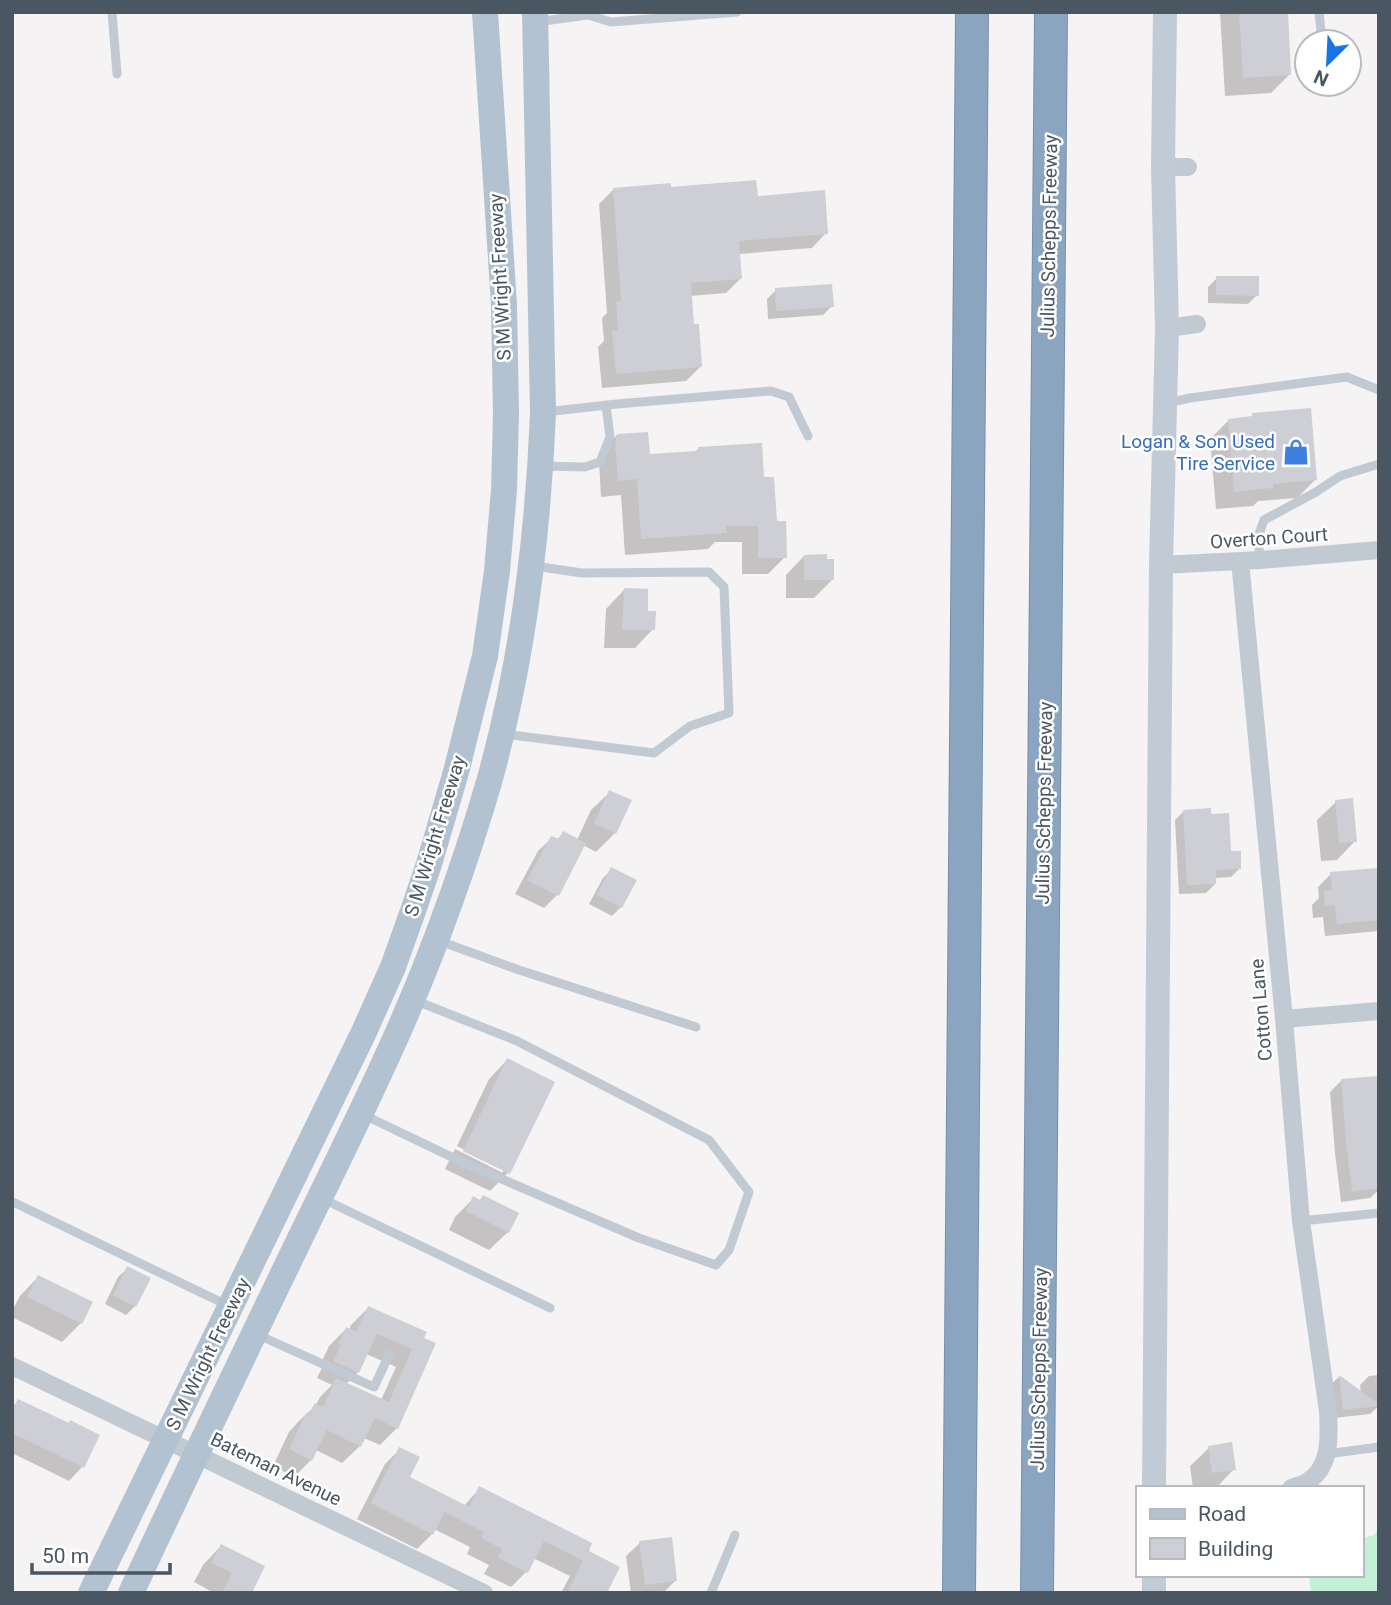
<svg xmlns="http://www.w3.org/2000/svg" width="1391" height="1605" viewBox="0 0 1391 1605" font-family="Roboto,sans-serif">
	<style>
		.green { fill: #c3f1d5 }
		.shadow { fill: #0003; fill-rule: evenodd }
		.building { fill: #cdcfd5 }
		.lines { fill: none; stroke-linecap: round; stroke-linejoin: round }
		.highway-casing { stroke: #7690ad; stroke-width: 34 }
		.lane { stroke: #c1cad2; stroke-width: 9 }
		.street { stroke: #c1cad2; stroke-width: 18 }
		.secondary { stroke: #c1cbd6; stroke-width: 24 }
		.primary { stroke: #b3c2d1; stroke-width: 26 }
		.highway { stroke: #8ba5c1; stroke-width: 32 }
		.labels { text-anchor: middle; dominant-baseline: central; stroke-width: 5; stroke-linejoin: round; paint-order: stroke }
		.street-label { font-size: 19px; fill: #4a5661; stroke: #fff }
		.shop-label { font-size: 19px; fill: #366cbe; stroke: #fff; text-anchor: end }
	</style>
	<rect width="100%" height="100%" fill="#f5f3f3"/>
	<path class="green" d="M1379,1529V1593H1311L1309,1575H1361V1539L1374,1535Z"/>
	<path class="shadow" d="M1220,12H1286L1289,75L1271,93L1225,96Z
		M669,189L756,198L826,233L812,248L739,254L740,279L726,293L690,296L692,326L701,366L686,381L602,388L598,347L604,341L602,318L607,313L599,204L613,190Z
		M1217,278L1257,295L1248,304L1208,303V287Z
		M776,290L832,306L823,315L768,319L767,299Z
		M1253,415L1316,479L1297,498L1258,501L1253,506L1216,509L1210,439L1229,420L1249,419Z
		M617,435L648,456L694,453L698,449L763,479L785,557L768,574H742V542H715L708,549L625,555L621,495L601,497L599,461L600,452Z
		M804,556L825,561L832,580L814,598H786V575Z
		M624,590L646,613L653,629L635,648H604L606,609Z
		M610,792L615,833L596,852L583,845L558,894L544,908L515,894L538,851L552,838L557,840L563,833L577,840L591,810Z
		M1336,802L1355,841L1337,860L1321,861L1317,820Z
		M1184,811L1210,816L1240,868L1231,877L1215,878V884L1206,893L1179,894L1175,820Z
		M612,869L621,907L612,916L589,904L603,878Z
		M1379,869V931L1325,936L1323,917L1313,918L1312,905L1319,898L1318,887L1331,874Z
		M507,1060L508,1173L490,1191L445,1169L455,1149L503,1173V1169L457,1146L489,1079Z
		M1379,1074V1190L1370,1198L1341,1202L1335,1153L1330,1092L1341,1081L1375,1078Z
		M483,1197L508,1232L489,1250L449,1230L455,1217L474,1198L479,1201Z
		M127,1269L135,1306L126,1315L105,1304L118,1277Z
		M38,1277L81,1323L62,1342L12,1317V1311L20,1296Z
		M368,1308L424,1333L397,1428L380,1445L364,1438L360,1446L342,1463L316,1450L311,1460L294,1477L273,1466L289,1432L298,1422L316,1405L320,1397L332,1385L317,1378L325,1362L322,1361L329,1346L346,1329L349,1330L351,1325ZM366,1354L396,1367L381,1400L346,1384L358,1372Z
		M1379,1375V1406L1370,1414L1334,1418L1330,1385L1339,1377L1361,1394L1360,1385L1369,1376Z
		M18,1401L68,1424L98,1435L82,1467L69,1481L12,1453V1407Z
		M1209,1448L1234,1469L1216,1488H1193L1190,1466Z
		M400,1449L408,1478L463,1507L480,1488L586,1552L605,1593H561L570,1576L533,1558L526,1572L511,1587L484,1574L489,1565L467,1554L470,1547L434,1529L432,1534L417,1549L357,1519L385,1464Z
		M640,1543L676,1580L663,1593H631L626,1556Z
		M221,1546L250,1593H214L194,1582L203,1565Z"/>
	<path class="building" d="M1239,12H1288L1291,75L1243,78Z
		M756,180L758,196L825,190L828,234L739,241L742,279L691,283L694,324H699L702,367L616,374L612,331L618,330L616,301H621L613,188L671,183V187Z
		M1216,276H1259V296L1216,295Z
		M832,284L834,307L776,311L775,288Z
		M1311,408L1317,480L1273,484V488L1234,492L1228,419L1252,416V413Z
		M648,432L650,454L698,451V447L762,443L764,477H774L777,521H786L787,558H758V526H726L727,533L641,539L637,479L618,481L615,443L617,434Z
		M827,554V559H834V580H804V555Z
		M624,588L648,589V611H656L655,630H622Z
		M609,790L632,800L616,834L594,823Z
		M1353,798L1357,842L1339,843L1335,800Z
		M1211,808V814L1229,813L1231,851H1241V869L1216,870V884L1187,885L1183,810Z
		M563,831L586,843L559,896L527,880L551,836L559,839Z
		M611,867L637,880L622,908L597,895Z
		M1379,868V920L1337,924L1335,905L1325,906L1324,891L1332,890L1330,872Z
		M507,1058L555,1082L510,1174L463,1151Z
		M1379,1076V1188L1352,1192L1346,1141L1341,1079Z
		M483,1195L519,1213L509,1233L466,1211L473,1196L480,1200Z
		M127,1266L151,1278L136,1307L113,1295Z
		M38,1275L93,1302L82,1324L27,1297Z
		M368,1306L427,1332L424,1338L436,1343L398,1429L375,1418L361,1447L327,1430L312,1461L289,1449L306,1413L308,1415L315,1403L323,1407L336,1378L389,1402L412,1349L377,1334L359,1373L333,1361L341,1345L338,1344L346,1327L356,1332Z
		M1339,1375L1379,1404V1406L1343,1410Z
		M18,1399L69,1423L70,1420L100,1435L84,1468L12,1433V1411Z
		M1232,1442L1236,1470L1212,1473L1208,1446Z
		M399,1447L420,1457L410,1477L469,1507L479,1486L592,1543L589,1551L620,1567L607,1593H567L583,1561L544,1541L528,1573L498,1558L502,1549L481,1538L484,1532L445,1512L433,1535L371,1503Z
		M672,1537L677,1581L645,1585L639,1541Z
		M221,1544L265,1566L252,1593H222L232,1573L211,1563Z"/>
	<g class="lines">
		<g class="highway-casing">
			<path id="highway" d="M959,1593L972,12
				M1037,1593L1051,12"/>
		</g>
		<path class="lane" d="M112,12L117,74
			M1319,12L1321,31
			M536,22L588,15L611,22L737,12
			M1168,403L1190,398L1347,377L1379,390
			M545,412L617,404L771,391L789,397L808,436
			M543,466L585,467L600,462L610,437L606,405
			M1260,560L1258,537L1264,520L1316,492L1340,476L1379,464
			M504,734L654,753L690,726L729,713L724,587L709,572L582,573L534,566
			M437,940L519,970L696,1027
			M364,1115L462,1162L639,1238L716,1265L729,1250L749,1192L709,1140L517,1041L414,1000
			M321,1198L550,1308
			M13,1202L229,1306
			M1301,1221L1379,1213
			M256,1334L374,1387L389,1355
			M1327,1454L1379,1447
			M711,1593L735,1535"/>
		<path class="street" d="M1163,167H1188
			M1167,328L1197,324
			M1240,561L1284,1019L1301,1221L1328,1411C1329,1435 1332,1467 1307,1482C1303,1485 1296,1486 1291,1488
			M1161,565L1260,560L1379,550
			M1284,1019L1379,1011
			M12,1366L484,1593"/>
		<path class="secondary" d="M1154,1488L1161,565L1167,328L1163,167L1165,12
			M1154,1593V1575"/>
		<path class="primary" d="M91,1593L363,1034L393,967L413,911L429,864L456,772L485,656L497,571L504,490L506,414L504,305L485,12
			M131,1593C188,1470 247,1348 306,1226C340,1156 375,1086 406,1014C438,939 466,861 489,782C523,661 538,537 543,413L535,12"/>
		<use href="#highway" class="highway"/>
	</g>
	<defs>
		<g id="shop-bare" transform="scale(2.1)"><path d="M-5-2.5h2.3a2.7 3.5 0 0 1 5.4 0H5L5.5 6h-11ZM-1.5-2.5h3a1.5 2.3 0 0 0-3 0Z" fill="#3f7fe0" stroke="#fff" stroke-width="2.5" paint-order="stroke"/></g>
	</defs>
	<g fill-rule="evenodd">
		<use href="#shop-bare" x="1296" y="452"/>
	</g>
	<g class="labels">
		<g class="street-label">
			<text transform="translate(1049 236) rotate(-89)">Julius Schepps Freeway</text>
			<text transform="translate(500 277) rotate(-93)">S M Wright Freeway</text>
			<text transform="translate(1269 538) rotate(-4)">Overton Court</text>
			<text transform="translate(1044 803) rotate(-89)">Julius Schepps Freeway</text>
			<text transform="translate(435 836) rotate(-73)">S M Wright Freeway</text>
			<text transform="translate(1261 1010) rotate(-95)">Cotton Lane</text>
			<text transform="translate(208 1354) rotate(-64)">S M Wright Freeway</text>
			<text transform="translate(1039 1369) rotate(-89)">Julius Schepps Freeway</text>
			<text transform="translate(276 1469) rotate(26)">Bateman Avenue</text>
		</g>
		<g class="shop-label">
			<text x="1275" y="441">Logan &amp; Son Used<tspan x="1275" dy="22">Tire Service</tspan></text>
		</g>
	</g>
	<rect width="1391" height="1605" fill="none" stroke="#4a5661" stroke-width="28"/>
	<rect x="1136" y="1486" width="228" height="91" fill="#ffffff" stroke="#b7bbc0" stroke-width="2"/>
	<rect x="1150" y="1509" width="35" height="10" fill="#b3c2d1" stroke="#b7bbc0" stroke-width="2"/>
	<text x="1198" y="1521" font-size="21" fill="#4a5661">Road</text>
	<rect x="1150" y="1538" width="35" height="21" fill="#cdcfd5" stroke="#b7bbc0" stroke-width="2"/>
	<text x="1198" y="1556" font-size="21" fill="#4a5661">Building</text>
	<g transform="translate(1328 63) rotate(204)"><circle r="33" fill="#ffffff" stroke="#b7bbc0" stroke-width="2"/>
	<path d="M0-5L12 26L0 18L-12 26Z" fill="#1a73e8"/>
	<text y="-10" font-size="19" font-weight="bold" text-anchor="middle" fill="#4a5661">N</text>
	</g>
	<path d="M32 1563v10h138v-10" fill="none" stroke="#4a5661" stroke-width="3.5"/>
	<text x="42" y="1563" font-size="21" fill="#4a5661" stroke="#ffffff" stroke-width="5" paint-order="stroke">50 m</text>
</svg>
